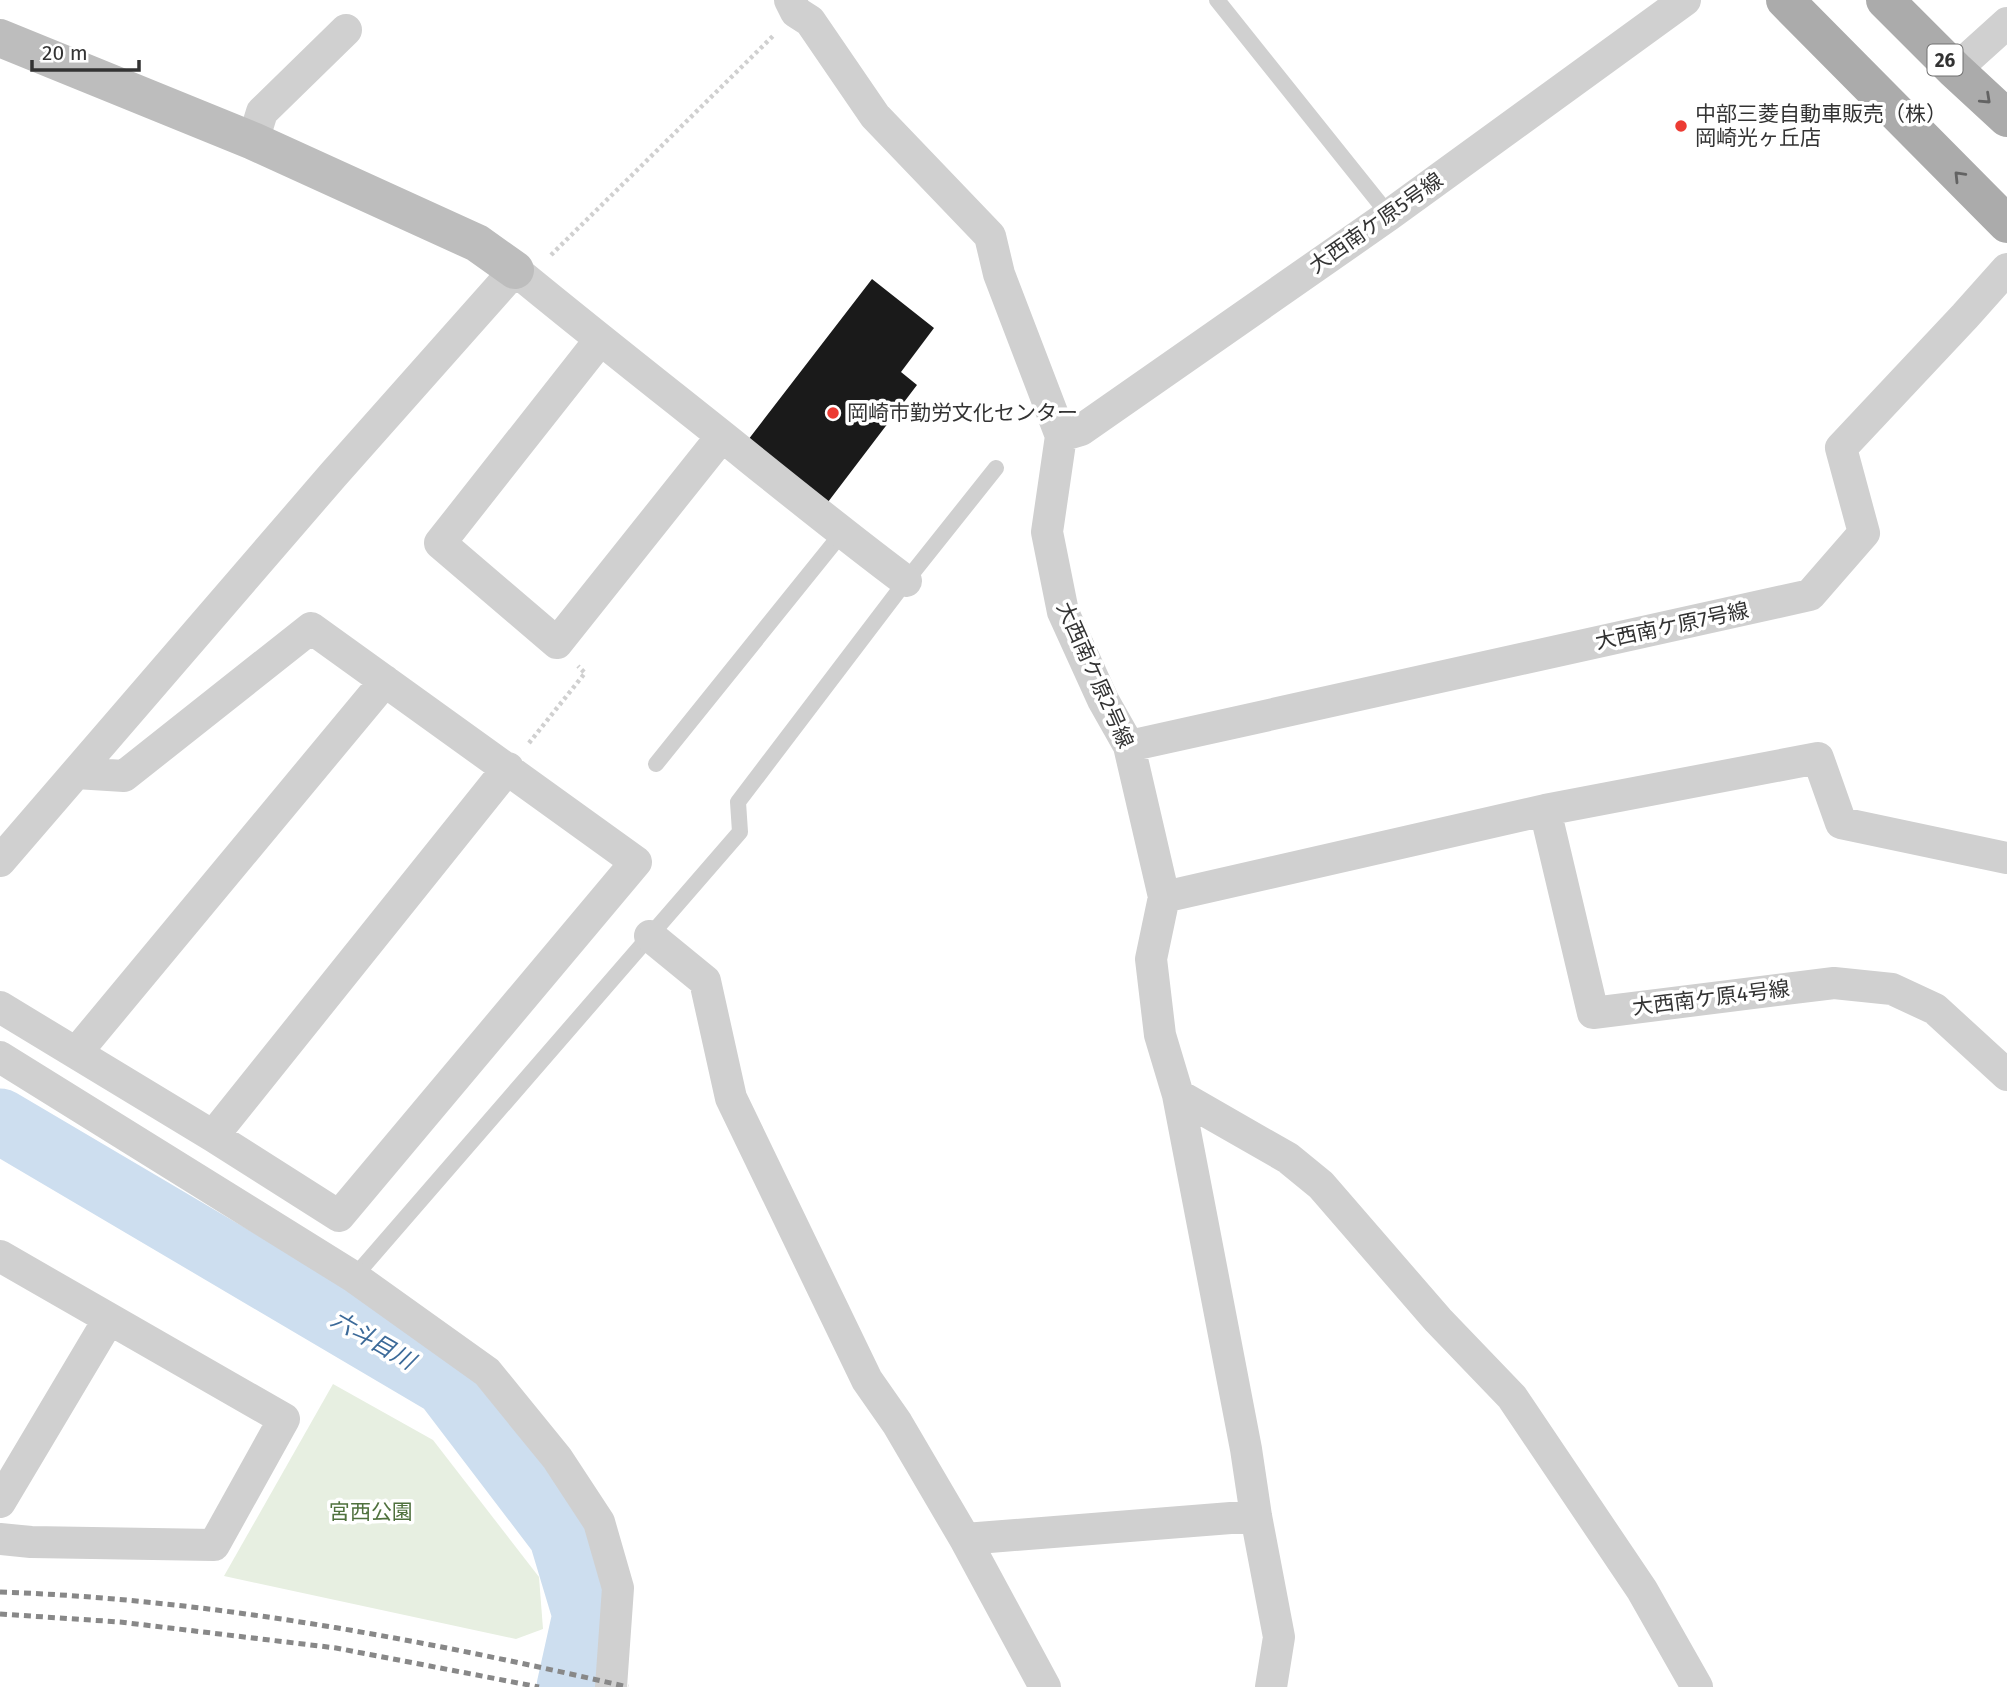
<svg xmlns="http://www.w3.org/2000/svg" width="2007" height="1687" viewBox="0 0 2007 1687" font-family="'Fira Sans','Noto Sans JP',sans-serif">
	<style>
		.green { fill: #e7efe1 }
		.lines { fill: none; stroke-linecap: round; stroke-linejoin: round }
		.river { stroke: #cddeef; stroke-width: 65 }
		.building { fill: #1a1a1a }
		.path { stroke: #d0d0d0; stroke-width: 4.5; stroke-dasharray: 3.5 3.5; stroke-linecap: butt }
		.lane { stroke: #d0d0d0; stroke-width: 16 }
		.street { stroke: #d0d0d0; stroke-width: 32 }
		.secondary { stroke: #bdbdbd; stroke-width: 38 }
		.primary { stroke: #ababab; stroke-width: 38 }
		.rail { stroke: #888; stroke-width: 5; stroke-dasharray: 7 5; stroke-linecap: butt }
		.oneway { stroke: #636363 }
		.poi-dot { fill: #ec3b33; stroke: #fff; stroke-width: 2.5 }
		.labels { text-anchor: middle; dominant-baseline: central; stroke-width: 7; stroke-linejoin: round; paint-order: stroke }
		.shield { fill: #fff; stroke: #707070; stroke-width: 2 }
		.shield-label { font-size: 19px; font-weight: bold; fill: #333 }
		.poi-label { font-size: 21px; fill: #333; stroke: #fff; text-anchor: start }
		.street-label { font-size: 21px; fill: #333; stroke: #fff }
		.park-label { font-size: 21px; fill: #4f713d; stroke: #fff }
		.water-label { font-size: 23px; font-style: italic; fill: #3c6a99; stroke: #fff }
	</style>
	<rect width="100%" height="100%" fill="#fff"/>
	<path class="green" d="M333,1384L433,1440L539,1577L543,1629L516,1639L224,1576Z"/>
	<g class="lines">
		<path class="river" d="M0,1121L446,1384L561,1535L585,1615L569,1687"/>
	</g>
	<path class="building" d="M872,279L934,328L901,372L917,385L828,502L748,440Z"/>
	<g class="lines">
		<path class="path" d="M551,255L774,35
			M529,743L585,673L578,666"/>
		<path class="lane" d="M1217,0L1389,215
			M656,764L842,533
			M354,1277L740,832L738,802L906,581L996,468"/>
		<path class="street" d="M790,0L796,12L810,21L875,116L990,236L999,274L1061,436L1047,532L1063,612L1103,700L1129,746L1164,897L1151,959L1160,1035L1178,1095
			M1955,70L2007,23
			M253,141L262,112L346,30
			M600,340L440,543L557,643L722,436
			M1061,436L1081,430L1389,215L1685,0
			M1129,746L1810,595L1864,533L1841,448L1965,316L2007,269
			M1545,810L1593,1013L1834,983L1892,989L1935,1009L2007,1075
			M0,861L333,475L515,270C583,326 653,381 722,436C783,485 843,534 906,581
			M1164,897L1545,810L1818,758L1841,823L2007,858
			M650,936L705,981L731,1098L867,1380L897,1423L965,1539L1045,1687
			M0,1007L213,1136L339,1216L636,862L311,628L124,776L76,773
			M76,1053L385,681
			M0,1057L354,1277L487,1372L557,1458L599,1522L618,1588L611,1687
			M213,1136L508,768
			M0,1256L284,1419L214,1545L31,1542L0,1539
			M0,1502L109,1319
			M965,1539L1256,1516
			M1271,1687L1279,1637L1256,1516L1246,1449L1178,1095L1288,1158L1321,1185L1438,1320L1512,1397L1642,1590L1697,1687"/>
		<path class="secondary" d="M0,38L253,141L477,243L515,270"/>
		<path class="primary" d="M1785,0L2007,224
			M1885,0L1955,70L2007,118"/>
		<path class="rail" d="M0,1592C210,1599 424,1640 628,1687
			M0,1614L120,1622L336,1648L539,1687"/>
	</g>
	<defs><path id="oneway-chevron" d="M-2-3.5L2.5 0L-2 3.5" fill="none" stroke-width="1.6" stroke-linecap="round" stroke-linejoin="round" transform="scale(1.75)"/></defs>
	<g class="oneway">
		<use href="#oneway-chevron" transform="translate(1986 99) rotate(43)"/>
		<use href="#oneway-chevron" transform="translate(1959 176) rotate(-134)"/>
	</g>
	<g class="poi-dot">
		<circle cx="1681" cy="126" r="7"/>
		<circle cx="833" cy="413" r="7"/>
	</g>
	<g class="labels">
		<rect class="shield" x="1927.5" y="44.5" width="35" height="31" rx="5"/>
		<g class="shield-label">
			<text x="1945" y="60">26</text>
		</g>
		<g class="poi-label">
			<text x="1695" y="114">中部三菱自動車販売（株）<tspan x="1695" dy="24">岡崎光ヶ丘店</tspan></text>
			<text x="847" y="413">岡崎市勤労文化センター</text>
		</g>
		<g class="street-label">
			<text transform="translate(1376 223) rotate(-35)">大西南ケ原5号線</text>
			<text transform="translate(1672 626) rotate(-12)">大西南ケ原7号線</text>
			<text transform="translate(1095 675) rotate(66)">大西南ケ原2号線</text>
			<text transform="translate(1711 998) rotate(-7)">大西南ケ原4号線</text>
		</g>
		<g class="park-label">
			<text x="371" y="1512">宮西公園</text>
		</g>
		<g class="water-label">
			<text transform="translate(373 1340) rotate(30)">六斗目川</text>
		</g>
	</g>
	<path d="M32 60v10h107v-10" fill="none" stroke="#333333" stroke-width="3.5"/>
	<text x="42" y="60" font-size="21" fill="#333333" stroke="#ffffff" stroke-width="5" paint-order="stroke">20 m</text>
</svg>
